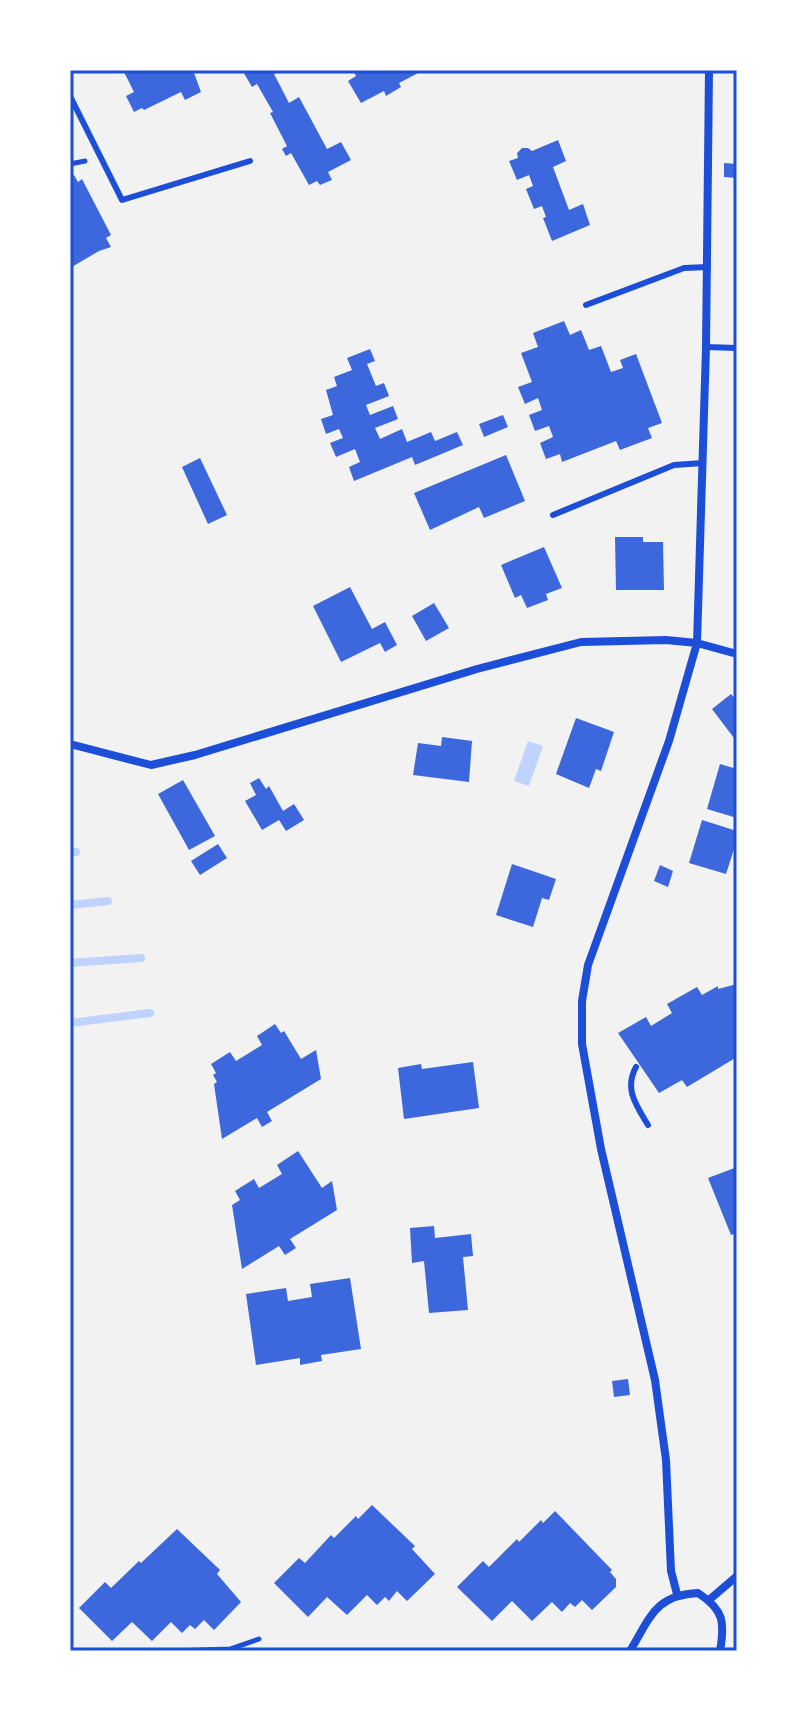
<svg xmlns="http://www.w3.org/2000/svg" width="807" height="1721" viewBox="0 0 807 1721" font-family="'Work Sans',sans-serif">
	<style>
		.water { fill: #bfd3fe }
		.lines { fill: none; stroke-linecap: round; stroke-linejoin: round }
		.stream { stroke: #bfd3fe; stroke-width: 8 }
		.building { fill: #3d67dc }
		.path { stroke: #1d4ed8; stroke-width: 5 }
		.service { stroke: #1d4ed8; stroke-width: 6 }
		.minor { stroke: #1d4ed8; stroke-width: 8 }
		.neatline { fill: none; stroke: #1d4ed8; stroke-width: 3 }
	</style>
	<rect width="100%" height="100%" fill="#f2f2f2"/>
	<path class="water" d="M528,741L543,746L529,786L514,781Z"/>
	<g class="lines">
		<path class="stream" d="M70,853L76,852
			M70,905L108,901
			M70,963L141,958
			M70,1023L150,1013"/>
	</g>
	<path class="building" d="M123,70H193L201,92L185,100L181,92L144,110L142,108L134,112L126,96L134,92Z
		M242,70H282L274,74L289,103L299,97L327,149L341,142L351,160L328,172L332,180L320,185L317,181L309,185L291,153L286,156L282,149L287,146L270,113L273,112L257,84L252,87Z
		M353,70H424L399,83L401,87L386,96L384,91L361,103L348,81L356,76Z
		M558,140L566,161L553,167L569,210L583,204L590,225L552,241L543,218L546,217L542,206L534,209L526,189L533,186L529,175L517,180L509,161L518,158L517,153L522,148H528L532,151Z
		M724,163L737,164V178L724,177Z
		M74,175L78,182L82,179L111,235L106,238L111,247L99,251L70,268V176Z
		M564,321L570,335L581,330L589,350L601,346L611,372L623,368L620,360L636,354L662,423L648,428L652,438L620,450L616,441L562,462L560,454L546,459L540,443L553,437L549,426L535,431L529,415L542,410L538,398L525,404L518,387L532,382L521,353L538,347L533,333Z
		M370,349L375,361L367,364L376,386L384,383L389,396L366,405L370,415L393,406L398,419L375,428L380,439L402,429L407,442L431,432L435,441L457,432L463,445L415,465L412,457L354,481L349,467L360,462L355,449L336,457L330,443L343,438L339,429L326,434L321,419L333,415L326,390L337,386L334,377L352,370L347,358Z
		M503,415L508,427L484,437L479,424Z
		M506,455L525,501L484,518L479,507L430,530L414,493Z
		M200,458L227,515L208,524L182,467Z
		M615,537H643V542H663L664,590H616Z
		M544,547L562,588L546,594L548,600L527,608L521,595L515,598L501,565Z
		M350,587L372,629L385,622L397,645L385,652L380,643L341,662L313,606Z
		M434,603L449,628L426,641L412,616Z
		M731,694L737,701V742L712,709Z
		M576,718L614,732L601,771L596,769L589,788L556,774Z
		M442,737L472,741L469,782L413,775L418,743L441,746Z
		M720,764L737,769V818L707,809Z
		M259,778L266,789L269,786L283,811L294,804L304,820L286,831L279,820L262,830L245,801L256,795L250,783Z
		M183,780L215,836L189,850L158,794Z
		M702,820L737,831V846H735L726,874L689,863Z
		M218,844L227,858L200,875L191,861Z
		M512,864L556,879L549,900L542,898L533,927L496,915Z
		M660,865L673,871L668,887L654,881Z
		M737,984V1048H735L737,1057L687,1087L682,1080L659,1093L618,1033L646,1017L651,1026L672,1013L667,1004L697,987L702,995L718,986V989Z
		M275,1024L281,1033L284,1031L301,1059L316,1050L321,1079L267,1112L272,1121L262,1127L257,1118L222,1139L214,1084L217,1082L213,1075L216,1073L211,1064L230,1052L236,1061L262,1045L257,1036Z
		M473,1062L479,1108L404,1119L398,1068L421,1064L422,1069Z
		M298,1151L322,1188L332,1181L337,1210L290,1239L296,1248L285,1255L279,1246L242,1269L232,1205L240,1200L235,1191L254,1179L259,1188L282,1174L277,1165Z
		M737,1167V1233L731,1235L708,1178Z
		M434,1226L435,1238L471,1234L473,1256L463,1257L468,1310L429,1313L424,1261L412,1263L410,1228Z
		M350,1278L361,1349L321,1355L322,1361L300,1365V1358L256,1365L246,1294L286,1288L288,1301L312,1297L310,1284Z
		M628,1379L630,1395L614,1397L612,1381Z
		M372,1505L415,1546L412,1549L435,1574L407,1601L397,1591L389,1601L385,1597L377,1605L367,1595L347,1615L327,1597L308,1617L274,1583L299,1558L305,1563L331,1535L334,1538L356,1516L358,1519Z
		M555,1511L612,1570L610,1572L616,1579V1587L592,1610L582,1600L575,1607L570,1603L562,1612L552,1602L532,1621L512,1601L492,1621L457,1587L483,1561L489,1567L517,1539L519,1542L541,1520L543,1523Z
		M177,1529L220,1570L217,1574L241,1602L214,1630L204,1620L195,1629L190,1625L182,1633L171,1622L152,1641L132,1622L112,1641L79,1608L105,1582L111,1588L139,1561L141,1563Z"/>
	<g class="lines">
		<path class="path" d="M70,164L85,161
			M172,1651L230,1649L259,1639"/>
		<path class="service" d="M70,96L122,200L250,161
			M586,305L684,268L708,267
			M706,347L737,348
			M553,515L674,465L703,463
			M636,1067C624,1089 636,1105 648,1125"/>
		<path class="minor" d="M70,744L151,765L195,755L477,669L581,642L666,640L697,643L737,654
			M677,1594L671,1571L666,1460L655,1380L601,1149L582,1044V1001L588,965L669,741L697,643L706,347L709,70
			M709,1600L737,1576
			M630,1651C650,1618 655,1595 698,1593C724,1610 725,1622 720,1651"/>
	</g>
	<rect width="807" height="1721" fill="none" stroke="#ffffff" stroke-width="144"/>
	<rect x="72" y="72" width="663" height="1577" class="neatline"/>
</svg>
